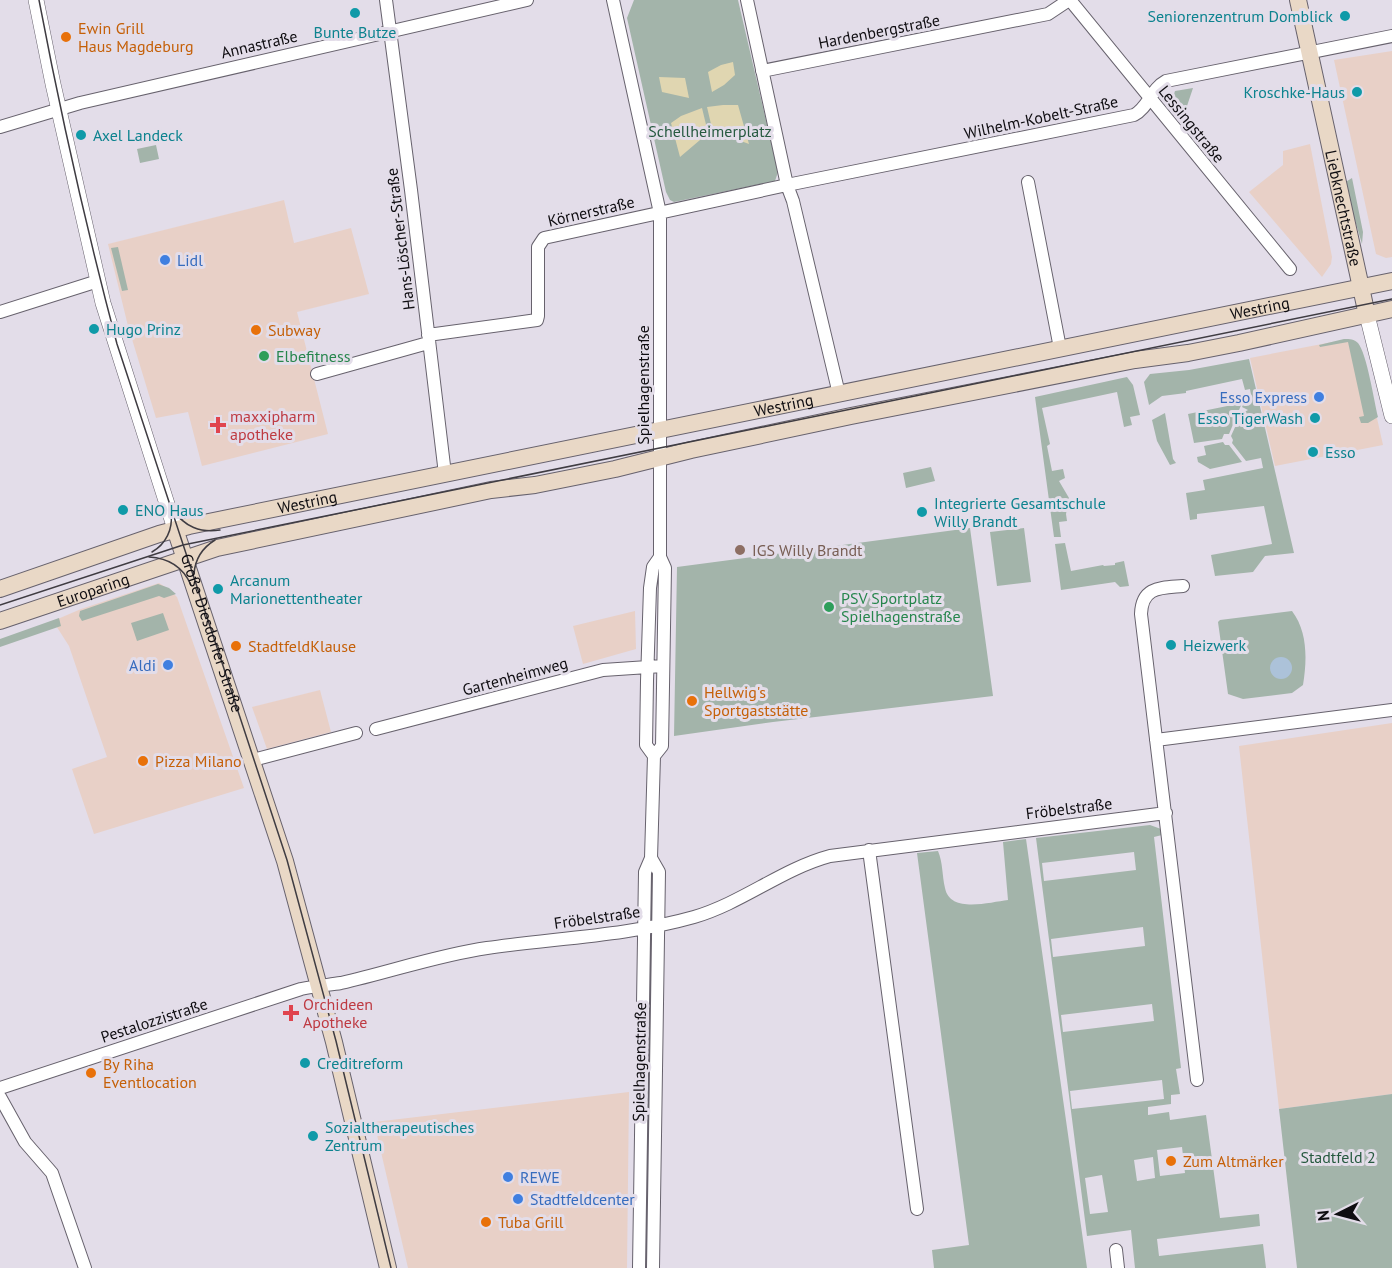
<svg xmlns="http://www.w3.org/2000/svg" width="1392" height="1268" viewBox="0 0 1392 1268" font-family="'PT Sans',sans-serif">
	<style>
		.commercial { fill: #e8d0c7 }
		.green { fill: #a3b4aa; fill-rule: evenodd }
		.sand { fill: #e0d6b1 }
		.water { fill: #acc2d9 }
		.lines { fill: none; stroke-linecap: round; stroke-linejoin: round }
		.minor-casing { stroke: #67626d; stroke-width: 14 }
		.tertiary-casing { stroke: #67626d; stroke-width: 16 }
		.secondary-casing { stroke: #67626d; stroke-width: 18 }
		.minor { stroke: #fff; stroke-width: 12 }
		.tertiary { stroke: #fff; stroke-width: 15 }
		.secondary { stroke: #e9d8c6; stroke-width: 16 }
		.tram { stroke: #3f3c42; stroke-width: 1.5 }
		.culture-dot { fill: #0f9aa8; stroke: #e3dde9; stroke-width: 2 }
		.food-dot { fill: #e8710a; stroke: #e3dde9; stroke-width: 2 }
		.shop-dot { fill: #3f7fe0; stroke: #e3dde9; stroke-width: 2 }
		.leisure-dot { fill: #2e9e5b; stroke: #e3dde9; stroke-width: 2 }
		.health-dot { fill: #e0444e; stroke: #e3dde9; stroke-width: 2 }
		.education-dot { fill: #8d6e63; stroke: #e3dde9; stroke-width: 2 }
		.labels { text-anchor: middle; dominant-baseline: central; stroke-width: 6; stroke-linejoin: round; paint-order: stroke }
		.culture-label { font-size: 16px; fill: #0d838f; stroke: #e3dde9; text-anchor: start }
		.food-label { font-size: 16px; fill: #c56008; stroke: #e3dde9; text-anchor: start }
		.street-label { font-size: 16px; fill: #0f0d11; stroke: #e3dde9 }
		.park-label { font-size: 16px; fill: #275a40; stroke: #e3dde9 }
		.shop-label { font-size: 16px; fill: #366cbe; stroke: #e3dde9; text-anchor: start }
		.leisure-label { font-size: 16px; fill: #27864d; stroke: #e3dde9; text-anchor: start }
		.health-label { font-size: 16px; fill: #be3a42; stroke: #e3dde9; text-anchor: start }
		.education-label { font-size: 16px; fill: #785e54; stroke: #e3dde9; text-anchor: start }
	</style>
	<rect width="100%" height="100%" fill="#e3dde9"/>
	<path class="commercial" d="M1392,51V257L1386,258L1376,254L1334,60Z
		M1310,144L1332,257L1331,264L1322,277L1249,192L1283,165V151Z
		M284,200L294,243L351,228L369,294L297,312L328,434L202,466L188,412L156,418L128,326L108,244Z
		M1348,339L1357,343L1362,351L1383,445L1275,466L1250,358Z
		M159,583L170,590L177,597L244,788L94,834L72,769L107,757L69,646L53,621L81,609Z
		M635,611L636,649L583,664L573,626Z
		M320,690L331,732L267,749L252,707Z
		M1392,723V1094L1279,1109L1239,746Z
		M629,1092L627,1268H408L374,1122Z"/>
	<path class="green" d="M634,0H738L778,172L775,181L674,202L670,200L666,192L627,18Z
		M1193,88L1184,115C1177,108 1171,102 1175,91Z
		M156,145L159,159L140,163L137,149Z
		M1352,178L1363,232L1362,244L1344,183Z
		M118,247L128,290L122,291L111,248Z
		M1344,339C1350,339 1354,339 1358,343C1367,354 1374,401 1378,417L1368,423H1361L1359,417L1364,416L1348,342L1320,347L1319,345Z
		M1249,359L1294,553L1265,556L1253,572L1215,576L1211,555L1272,544L1264,506L1197,514V519L1190,520L1186,493L1205,490L1203,480L1263,468L1261,458L1246,461L1232,443L1233,440L1231,436L1241,414L1248,410L1242,407L1244,403L1252,401L1250,389L1245,390L1242,379L1186,391V393L1162,396L1149,405L1144,382L1150,374L1189,370Z
		M1127,377L1133,385L1140,415L1130,417L1132,425L1124,427L1117,392L1042,408L1050,444L1047,446L1052,471L1063,469L1065,478L1059,481L1069,498L1066,514L1067,521L1059,522L1061,537H1054L1035,397Z
		M1242,403L1229,434H1224L1222,439L1194,443L1188,414Z
		M1165,413L1173,459L1176,463L1170,465L1157,441L1152,420Z
		M1223,442L1225,445H1229L1242,462L1210,469L1198,462L1197,457L1206,455L1204,446Z
		M931,467L935,481L906,488L903,473Z
		M970,528L993,696L773,722L674,736L677,567Z
		M1024,528L1031,582L997,586L990,532Z
		M1065,543L1071,571L1103,565L1104,566L1115,565V563L1124,561L1129,586L1120,587L1115,582L1061,590L1055,544Z
		M158,584L169,588L176,594L164,598L159,596L82,621L79,616L80,611Z
		M1292,611C1308,632 1307,660 1303,685L1292,693L1243,699L1228,694L1218,622L1220,620Z
		M163,613L169,630L137,641L131,623Z
		M59,618L61,626L0,647V639Z
		M1150,825L1161,829L1162,835L1154,837L1181,1068L1176,1069L1180,1094L1171,1095V1104L1148,1107V1115L1169,1112L1170,1120L1206,1115L1220,1218L1259,1214L1260,1226L1157,1239L1159,1256L1263,1244L1266,1268H1135L1131,1230L1087,1236L1036,838ZM1134,852L1136,870L1044,881L1042,863ZM1143,927L1145,946L1053,957L1051,939ZM1152,1004L1154,1021L1063,1032L1061,1015ZM1162,1080L1164,1099L1072,1109L1070,1091ZM1182,1147L1185,1173L1160,1176L1157,1150ZM1153,1157L1155,1178L1137,1181L1134,1160ZM1102,1175L1108,1212L1090,1214L1085,1178Z
		M1026,839L1087,1268H934L932,1250L969,1245L917,853L938,851C943,863 942,875 945,888C950,914 990,902 1008,900L1003,842Z
		M1392,1094V1268H1297L1279,1109Z"/>
	<path class="sand" d="M733,62L735,75L724,85L712,92L708,72L721,65Z
		M659,77L685,78L689,98L662,92Z
		M723,105H738L749,144L730,137H714L707,107Z
		M702,108L709,137L700,140L680,157L671,123L681,116Z"/>
	<path class="water" d="M1270 668a11 11 0 1 1 22 0a11 11 0 1 1-22 0Z"/>
	<g class="lines">
		<g class="minor-casing">
			<path id="minor" d="M386,0L411,190L445,474
				M613,0L660,213V557L665,568L662,746L654,756L651,858L645,872L639,1268
				M1070,0L1290,269
				M762,71L1048,14L1069,0
				M0,127L80,103L527,0
				M1028,182L1060,348
				M0,312L98,281
				M428,335L537,320L538,316V247L544,238L787,185L747,0
				M317,374L428,343
				M839,394L793,201L787,185L1134,115C1148,108 1151,89 1166,81L1392,36
				M1183,586C1161,588 1142,586 1141,614L1197,1080
				M376,729L603,670L663,666
				M1156,740L1392,710
				M654,756L646,745L647,681L650,588L653,567L660,557
				M253,760L356,733
				M869,850L917,1209
				M651,858L659,872L653,1268
				M0,1088L301,989C315,986 328,985 341,983C390,972 438,955 487,948C556,938 627,936 694,917C742,903 782,869 830,856L1166,813
				M0,1097L25,1142L52,1173L85,1268
				M1116,1250L1118,1268"/>
		</g>
		<g class="tertiary-casing">
			<path id="tertiary" d="M36,0L53,84L103,303L175,529
				M1367,315L1392,416"/>
		</g>
		<g class="secondary-casing">
			<g id="secondary">
				<path id="s1" d="M1298,0L1367,315"/>
				<path d="M175,529L285,861L334,1042L388,1268"/>
				<path id="s2" d="M0,589L159,534L189,526L1392,281"/>
				<path id="s3" d="M0,621L217,548L491,490L535,485L615,469L691,450L851,416L1135,360L1188,353L1239,343L1392,309"/>
			</g>
		</g>
		<use href="#minor" class="minor"/>
		<use href="#tertiary" class="tertiary"/>
		<use href="#secondary" class="secondary"/>
		<g class="tram">
			<path id="s4" d="M39,0C61,116 87,231 117,344L287,860L336,1041L391,1268"/>
			<path d="M174,510C184,527 201,533 220,530"/>
			<path d="M152,552C166,544 173,529 171,514"/>
			<path d="M149,557C168,558 183,567 191,585"/>
			<path d="M194,574C195,559 202,548 215,540"/>
			<path d="M0,605L183,545L1392,299"/>
		</g>
	</g>
	<g class="culture-dot">
		<circle cx="355" cy="13" r="6"/>
		<circle cx="1345" cy="16" r="6"/>
		<circle cx="1357" cy="92" r="6"/>
		<circle cx="81" cy="135" r="6"/>
		<circle cx="94" cy="329" r="6"/>
		<circle cx="1315" cy="418" r="6"/>
		<circle cx="1313" cy="452" r="6"/>
		<circle cx="123" cy="510" r="6"/>
		<circle cx="922" cy="512" r="6"/>
		<circle cx="218" cy="589" r="6"/>
		<circle cx="1171" cy="645" r="6"/>
		<circle cx="305" cy="1063" r="6"/>
		<circle cx="313" cy="1136" r="6"/>
	</g>
	<g class="food-dot">
		<circle cx="66" cy="37" r="6"/>
		<circle cx="256" cy="330" r="6"/>
		<circle cx="236" cy="646" r="6"/>
		<circle cx="692" cy="701" r="6"/>
		<circle cx="143" cy="761" r="6"/>
		<circle cx="91" cy="1073" r="6"/>
		<circle cx="1171" cy="1161" r="6"/>
		<circle cx="486" cy="1222" r="6"/>
	</g>
	<g class="shop-dot">
		<circle cx="165" cy="260" r="6"/>
		<circle cx="1319" cy="397" r="6"/>
		<circle cx="168" cy="665" r="6"/>
		<circle cx="508" cy="1177" r="6"/>
		<circle cx="518" cy="1199" r="6"/>
	</g>
	<g class="leisure-dot">
		<circle cx="264" cy="356" r="6"/>
		<circle cx="829" cy="607" r="6"/>
	</g>
	<g class="health-dot">
		<path d="M215 416h6v6h6v6h-6v6h-6v-6h-6v-6h6z"/>
		<path d="M288 1004h6v6h6v6h-6v6h-6v-6h-6v-6h6z"/>
	</g>
	<circle class="education-dot" cx="740" cy="550" r="6"/>
	<g class="labels">
		<g class="culture-label">
			<text x="1333" y="16" text-anchor="end">Seniorenzentrum Domblick</text>
			<text x="355" y="32" text-anchor="middle">Bunte Butze</text>
			<text x="1345" y="92" text-anchor="end">Kroschke-Haus</text>
			<text x="93" y="135">Axel Landeck</text>
			<text x="106" y="329">Hugo Prinz</text>
			<text x="1303" y="418" text-anchor="end">Esso TigerWash</text>
			<text x="1325" y="452">Esso</text>
			<text x="934" y="503">Integrierte Gesamtschule<tspan x="934" dy="18">Willy Brandt</tspan></text>
			<text x="135" y="510">ENO Haus</text>
			<text x="230" y="580">Arcanum<tspan x="230" dy="18">Marionettentheater</tspan></text>
			<text x="1183" y="645">Heizwerk</text>
			<text x="317" y="1063">Creditreform</text>
			<text x="325" y="1127">Sozialtherapeutisches<tspan x="325" dy="18">Zentrum</tspan></text>
		</g>
		<g class="food-label">
			<text x="78" y="28">Ewin Grill<tspan x="78" dy="18">Haus Magdeburg</tspan></text>
			<text x="268" y="330">Subway</text>
			<text x="248" y="646">StadtfeldKlause</text>
			<text x="704" y="692">Hellwig's<tspan x="704" dy="18">Sportgaststätte</tspan></text>
			<text x="155" y="761">Pizza Milano</text>
			<text x="103" y="1064">By Riha<tspan x="103" dy="18">Eventlocation</tspan></text>
			<text x="1183" y="1161">Zum Altmärker</text>
			<text x="498" y="1222">Tuba Grill</text>
		</g>
		<g class="street-label">
			<text transform="translate(879 31) rotate(-11)">Hardenbergstraße</text>
			<text transform="translate(259 44) rotate(-13)">Annastraße</text>
			<text transform="translate(1041 117) rotate(-12)">Wilhelm-Kobelt-Straße</text>
			<text transform="translate(1192 124) rotate(51)">Lessingstraße</text>
			<text stroke="none"><textPath href="#s1" startOffset="213">Liebknechtstraße</textPath></text>
			<text transform="translate(591 211) rotate(-13)">Körnerstraße</text>
			<text transform="translate(400 239) rotate(-97)">Hans-Löscher-Straße</text>
			<text stroke="none"><textPath href="#s2" startOffset="1292">Westring</textPath></text>
			<text transform="translate(643 385) rotate(-90)">Spielhagenstraße</text>
			<text stroke="none"><textPath href="#s2" startOffset="806">Westring</textPath></text>
			<text stroke="none"><textPath href="#s2" startOffset="320">Westring</textPath></text>
			<text stroke="none"><textPath href="#s3" startOffset="98">Europaring</textPath></text>
			<text stroke="none"><textPath href="#s4" startOffset="657">Große Diesdorfer Straße</textPath></text>
			<text transform="translate(515 676) rotate(-15)">Gartenheimweg</text>
			<text transform="translate(1069 808) rotate(-7)">Fröbelstraße</text>
			<text transform="translate(597 917) rotate(-8)">Fröbelstraße</text>
			<text transform="translate(154 1020) rotate(-18)">Pestalozzistraße</text>
			<text transform="translate(639 1062) rotate(-89)">Spielhagenstraße</text>
		</g>
		<g class="park-label">
			<text x="710" y="131">Schellheimerplatz</text>
			<text x="1338" y="1157">Stadtfeld 2</text>
		</g>
		<g class="shop-label">
			<text x="177" y="260">Lidl</text>
			<text x="1307" y="397" text-anchor="end">Esso Express</text>
			<text x="156" y="665" text-anchor="end">Aldi</text>
			<text x="520" y="1177">REWE</text>
			<text x="530" y="1199">Stadtfeldcenter</text>
		</g>
		<g class="leisure-label">
			<text x="276" y="356">Elbefitness</text>
			<text x="841" y="598">PSV Sportplatz<tspan x="841" dy="18">Spielhagenstraße</tspan></text>
		</g>
		<g class="health-label">
			<text x="230" y="416">maxxipharm<tspan x="230" dy="18">apotheke</tspan></text>
			<text x="303" y="1004">Orchideen<tspan x="303" dy="18">Apotheke</tspan></text>
		</g>
		<g class="education-label">
			<text x="752" y="550">IGS Willy Brandt</text>
		</g>
	</g>
	<g transform="translate(1338 1214) rotate(264)" stroke="#e3dde9" stroke-width="4.5" paint-order="stroke">
	<path d="M0-4.5L10 22L0 15L-10 22Z" fill="#0f0d11"/>
	<text y="-9" font-size="16" font-weight="bold" text-anchor="middle" fill="#0f0d11">N</text>
	</g>
</svg>
